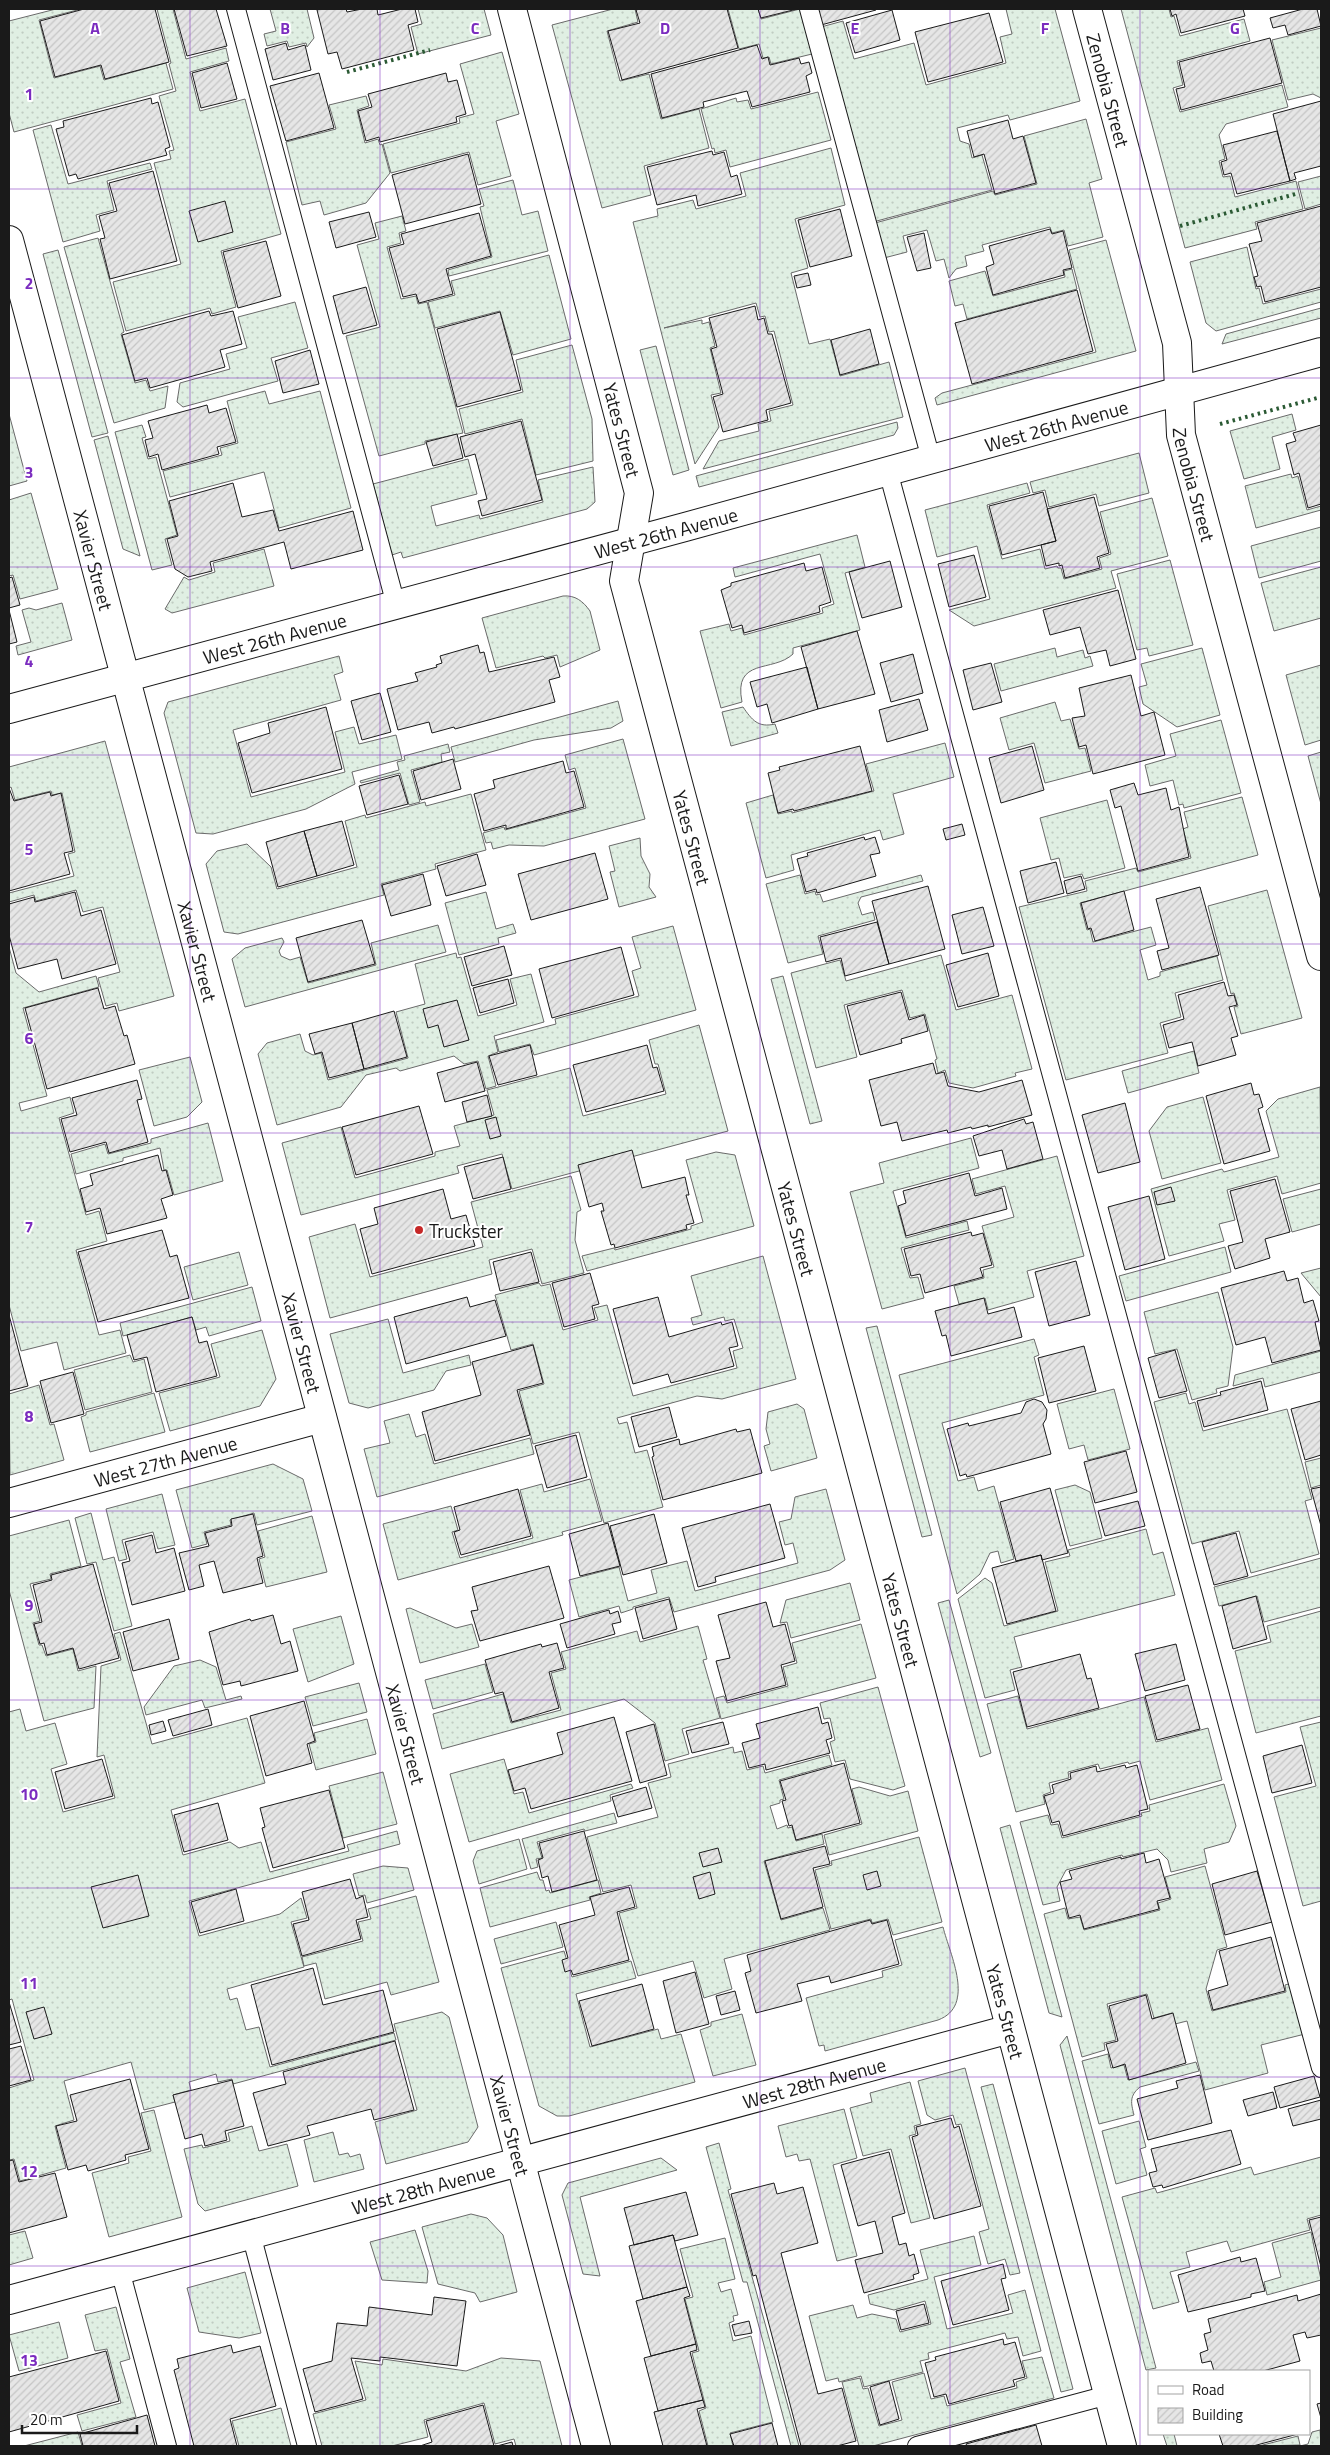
<svg xmlns="http://www.w3.org/2000/svg" width="1330" height="2455" font-family="'Titillium Web',sans-serif">
	<style>
		.grass { fill: url(#grass-dots); stroke: #6a6a6a }
		.building { fill: url(#building-hatch); stroke: #1a1a1a }
		.lines { fill: none; stroke-linecap: round; stroke-linejoin: round }
		.service-casing { stroke: #1a1a1a; stroke-width: 20 }
		.minor-casing { stroke: #1a1a1a; stroke-width: 30 }
		.tertiary-casing { stroke: #1a1a1a; stroke-width: 30 }
		.service { stroke: #fff; stroke-width: 18 }
		.minor { stroke: #fff; stroke-width: 28 }
		.tertiary { stroke: #fff; stroke-width: 28 }
		.hedge { stroke: #2b5a34; stroke-width: 4; stroke-dasharray: 2.5 4; stroke-linecap: butt }
		.grid { fill: none; stroke: #7b2cbf; stroke-width: 1; stroke-opacity: 0.55 }
		.poi-dot { fill: #c62828; stroke: #fff; stroke-width: 2 }
		.labels { text-anchor: middle; dominant-baseline: central; stroke-width: 4; stroke-linejoin: round; paint-order: stroke }
		.street-label { font-size: 19px; fill: #1a1a1a; stroke: #fff }
		.poi-label { font-size: 19px; fill: #1a1a1a; stroke: #fff; text-anchor: start }
		.grid-label { font-size: 16px; text-anchor: middle; font-weight: bold; fill: #7b2cbf; stroke: #fff; stroke-width: 4; stroke-linejoin: round; paint-order: stroke }
	</style>
	<defs>
		<pattern id="grass-dots" width="8" height="8" patternUnits="userSpaceOnUse" patternTransform="scale(1.25)"><rect width="8" height="8" fill="#e0efe3"/><path d="M2 2h.1M6 6h.1" fill="none" stroke="#c0ccc2" stroke-width="1.8" stroke-linecap="round"/></pattern>
		<pattern id="building-hatch" width="6" height="6" patternUnits="userSpaceOnUse" patternTransform="scale(1.25)"><rect width="6" height="6" fill="#e6e6e6"/><path d="M-1 1l2-2M0 6l6-6M5 7l2-2" fill="none" stroke="#c5c5c5"/></pattern>
	</defs>
	<rect width="100%" height="100%" fill="#fff"/>
	<path class="grass" d="M56 9H81L39 20 54 78 100 66 104 80 166 63 173 89 14 132 9 113V21Z
		M157 9H173L186 59 226 48 229 61 190 72 200 111 245 99 281 234 221 251 236 307 212 314 210 308 126 331 113 282 181 264 154 163 171 159 169 151 174 150 159 96 176 91 169 64 171 63Z
		M270 9H307L314 38 307 47 306 43 289 47 287 41 267 46 264 34 276 31Z
		M418 9H484L491 35 418 54 411 27 422 24Z
		M613 9H635L638 22 607 31 620 81 649 74 661 119 699 109 709 148 644 166 651 195 602 208 552 25Z
		M728 9H758L761 19 800 9 812 54 771 64 769 57 763 58 759 44 739 49Z
		M1006 9H1055L1080 101 1010 120 1008 115 957 128 960 141 969 144 972 158 982 155 992 190 873 222 821 27 843 21 854 59 914 43 926 85 1006 63 1000 37 1012 34Z
		M1121 9H1169L1171 17 1174 16 1180 36 1244 19 1250 41 1177 61 1183 85 1173 88 1180 112 1282 85 1288 107 1226 124 1219 135 1225 159 1219 161 1223 177 1230 176 1235 197 1296 181 1303 209 1255 222 1257 229 1185 248Z
		M1321 28V98L1313 94 1288 100 1272 40Z
		M502 52 519 114 496 121 511 176 478 185 469 152 391 173 383 144 460 123 459 118 474 114 460 64Z
		M818 92 831 140 730 167 726 150 715 153 714 148 712 149 701 109 736 98 737 102 748 100 751 109Z
		M366 96 369 106 357 110 365 143 378 139 380 145 382 144 390 173 366 203 324 215 320 201 302 205 286 142 336 129 329 105Z
		M1086 119 1102 179 1089 183 1103 237 1068 246 1064 230 1052 233 1050 227 982 245 984 251 965 256 967 266 956 269 949 278 944 259 936 261 927 230 903 236 907 252 884 258 875 223 993 191 995 195 1037 184 1024 136Z
		M51 125 68 184 150 163 152 169 107 181 114 210 96 215 100 231 63 242 33 130Z
		M831 148 845 205 795 219 808 268 791 273 809 344 830 339 840 376 889 362 903 417 703 469 719 441 759 431 758 424 771 421 769 411 793 405 774 331 769 332 765 316 760 317 756 303 664 328 702 320V324L709 322 715 346 710 348 721 393 711 395 719 427 695 464 633 222 658 216 657 209 693 200 696 209 746 196 740 173Z
		M1321 176V204L1305 209 1298 182Z
		M513 180 522 215 538 211 548 251 449 276 448 270 492 257 480 207 484 206 479 189Z
		M402 216 406 231 399 233 401 243 387 247 401 299 416 296 418 304 427 302 463 433 425 441V444L379 456 346 336 380 327 357 245 379 239 375 223Z
		M98 238 124 332 121 334 135 383 146 380 150 391 168 386 165 408 114 423 64 247Z
		M1106 240 1136 351 937 405 935 398 942 393 1096 352 1069 250Z
		M1247 247 1256 289 1259 288 1263 304 1321 289V302L1216 331 1206 323 1190 262Z
		M58 250 108 433 92 437 43 254Z
		M549 255 571 339 513 355 500 311 435 328 428 302 455 295 451 281Z
		M1072 269 1077 289 967 319 963 304 955 306 949 281 985 271 993 296 1065 277 1064 271Z
		M295 302 308 348 271 358 278 381 183 407 177 402 180 383 230 369 226 354 247 348 238 317Z
		M1321 308V318L1222 344 1226 334Z
		M572 345 592 419 593 461 536 475 522 419 465 434 459 409 523 392 516 360Z
		M656 346 689 470 673 475 640 350Z
		M265 391 269 404 320 391 351 508 279 528 264 472 170 497 163 471 222 455 220 448 238 443 227 401Z
		M9 414 27 481 9 486Z
		M1292 414 1296 430 1272 437 1280 469 1244 479 1230 431Z
		M897 422 898 428 894 435 699 487 696 476Z
		M142 425 146 437 142 438 148 459 156 457 177 535 165 539 172 565 152 570 115 432Z
		M108 436 140 556 123 549 94 440Z
		M1139 453 1149 493 1099 506 1096 494 1049 507 1045 490 1033 493 1030 482Z
		M468 459 477 494 431 506 436 526 479 515 480 519 543 502 538 480 593 467 595 502 587 509 403 558 401 552 392 555 373 484Z
		M1291 474 1292 478 1298 476 1307 510 1321 506V510L1256 528 1245 486Z
		M1027 483 1030 493 987 505 1002 559 1040 549 1045 569 1057 566 1058 568H1061L1064 579 1102 569 1099 558 1111 554 1100 512 1152 498 1168 556 1111 571 1116 588 974 626 949 610 990 599 977 546 937 557 925 510Z
		M31 493 58 589 20 599 13 575 9 576V500Z
		M1321 527V561L1259 578 1251 546Z
		M857 535 865 567 845 573 860 630 793 648V654C773 673 733 657 742 702L721 708 700 631 729 624 731 631 742 628 744 635 823 613 822 608 834 604 820 554 735 577 733 568Z
		M264 549 274 586 172 613 165 609 184 577 189 580 215 572 213 563Z
		M1170 560 1193 645 1149 656 1147 648 1137 650 1117 574Z
		M1321 567V618L1274 631 1261 583Z
		M563 596C575 595 583 601 590 611L600 650 560 667 557 655 545 658 543 656 496 668 482 618Z
		M62 603 72 640 18 655 16 646 31 642 22 610 29 608 36 610Z
		M1055 648 1057 657 1083 650 1085 658 1090 656 1093 666 1001 691 994 664Z
		M1202 648 1220 715 1177 727 1143 704 1139 687 1147 685 1141 664Z
		M339 656 343 672 334 675 341 700 233 730 251 797 345 772 335 732 354 727 359 744 396 735 402 759 352 772 355 784 306 809 213 834 196 833 164 713 168 702Z
		M1321 665V740L1305 745 1286 675Z
		M618 701 623 721 611 728 534 740 455 762 451 747Z
		M1055 702 1061 721 1070 719 1079 749 1085 748 1091 771 1045 783 1034 743 1009 750 1000 718Z
		M743 707C752 720 758 728 775 724L778 733 731 746 722 712Z
		M1221 720 1241 793 1184 808 1183 804 1179 805 1173 780 1150 786 1145 765 1176 756 1170 734Z
		M623 739 645 819 544 846 509 845 493 849 491 842 486 843 483 833 504 827 505 830 586 808 575 768 569 770 565 755Z
		M105 741 174 996 119 1011 117 1003 106 1006 98 978 120 972 103 907 83 912 76 890 36 901 34 895 9 902V893L74 876 68 854 75 852 62 793 52 795 51 791 15 800 11 787 9 788V767Z
		M945 743 954 777 893 794 904 834 883 840 880 830 791 855 794 870 766 878 746 803 773 795 778 814 792 811V813L874 791 866 764Z
		M448 744 450 752 441 754 442 762 411 770 420 802 409 805 400 773 361 783 360 781 399 770 397 762 405 760 404 756Z
		M1321 752V804L1308 756Z
		M471 794 486 850 435 864 436 869 381 884 384 895 238 934 224 932 206 864 217 851 247 844 271 867 277 889 357 867 345 821 365 815 366 818 425 802 426 806Z
		M1242 797 1258 855 1080 903 1087 930 1090 929 1093 942 1151 927 1156 945 1140 950 1148 980 1160 976V972L1217 956 1223 980 1175 993 1181 1017 1160 1023 1168 1053 1066 1080 1019 907 1087 891 1085 881 1136 868 1138 872 1191 858 1183 829 1188 827 1184 812Z
		M1107 800 1125 868 1084 879 1082 874 1064 878 1059 858 1051 860 1040 818Z
		M640 838 641 856 650 874 649 887 656 897 619 907 610 872 615 871 609 846Z
		M800 875 805 894 815 891 816 895 820 894 823 902 921 875 923 881 861 897 858 903 862 915 873 912 875 920 818 936 823 954 788 963 766 884Z
		M1267 890 1302 1018 1241 1034 1234 1007 1238 1006 1234 993 1231 994 1208 906Z
		M486 892 496 929 513 924 516 933 498 938 499 944 459 955 445 903Z
		M438 925 446 952 245 1007 232 959 245 948 282 938 284 942 279 951 281 956 290 960 300 957 308 983 376 965 371 943Z
		M673 926 696 1010 534 1055 530 1044 499 1052 496 1040 556 1024 555 1019 639 996 632 971 641 968 632 937Z
		M9 947 16 973 39 992 96 976 99 987 23 1008 47 1096 19 1103 21 1111 70 1097 74 1113 59 1118 86 1215 99 1211 107 1241 76 1250 99 1335 120 1330 126 1353 64 1370 57 1342 21 1351 9 1305Z
		M456 953 457 958 461 957 478 1016 517 1005 510 979 531 974 544 1022 494 1036 498 1052 488 1056 496 1086 486 1089 478 1061 464 1064 454 1056 400 1071 396 1068 366 1075 341 1107 277 1125 258 1054 267 1043 300 1034 305 1051 313 1055 321 1053 328 1080 408 1058 396 1012 425 1004 415 964Z
		M941 955 956 1010 1012 995 1032 1069 1015 1073 1016 1076 973 1088 949 1083 945 1070 938 1073 935 1060 937 1059 925 1014 910 1018 902 990 844 1005 857 1057 816 1068 791 973 840 960 846 981Z
		M783 976 822 1121 810 1124 771 979Z
		M699 1025 728 1131 512 1189 502 1154 457 1166 459 1173 301 1215 282 1143 341 1127 355 1178 435 1156V1152L460 1146 454 1126 494 1115 487 1090 570 1068 583 1116 666 1094 658 1064H655L649 1040Z
		M1194 1051 1199 1073 1128 1093 1122 1071Z
		M190 1057 202 1102 187 1117 154 1126 139 1070Z
		M1320 1087 1321 1183 1282 1194 1277 1176 1227 1190 1235 1220 1219 1224 1224 1241 1169 1256 1151 1189 1222 1169 1224 1172 1279 1157 1266 1111 1278 1099Z
		M1203 1097 1221 1163 1162 1179 1149 1131 1167 1107Z
		M208 1123 223 1181 174 1195 167 1170H164L160 1148 123 1158V1161L76 1174 71 1154 105 1144 108 1154 151 1143V1139Z
		M971 1138 979 1168 893 1191 906 1238 967 1221 969 1230 901 1248 910 1278 918 1277 924 1298 882 1309 850 1192 884 1183 879 1163Z
		M716 1152 735 1155 754 1226 587 1271 582 1256 614 1248 615 1250 691 1229V1226L703 1222 686 1160Z
		M1057 1156 1084 1256 1027 1271 1034 1297 988 1310 985 1298 959 1304 954 1286 984 1278 983 1270 994 1267 982 1226 1014 1217 1005 1186 976 1194 972 1179Z
		M571 1176 581 1210 577 1212 575 1240 584 1273 542 1284 532 1249 489 1260 492 1274 330 1318 309 1237 355 1224 370 1277 483 1247 471 1202Z
		M1321 1189V1224L1292 1232 1283 1199Z
		M1225 1247 1231 1272 1126 1301 1119 1276Z
		M239 1252 248 1285 193 1300 184 1267Z
		M763 1256 796 1379 722 1399 697 1396 617 1418 619 1424 627 1422 635 1453 647 1450 663 1507 604 1523 579 1432 533 1444 519 1391 544 1384 533 1344 511 1350 495 1295 539 1283 541 1286 550 1284 563 1330 598 1320 594 1308 607 1305 633 1396 737 1368 733 1351 743 1348 734 1319 725 1321 724 1317 693 1325 691 1318 702 1315 691 1276Z
		M1321 1268V1297L1301 1273Z
		M252 1287 261 1321 209 1336 206 1327 196 1330 192 1317 123 1336 120 1323Z
		M1218 1292 1233 1347 1228 1386 1216 1389 1217 1393 1192 1400 1177 1349 1155 1354 1144 1312Z
		M388 1319 403 1373 469 1355 471 1365 446 1371 434 1390 368 1408 349 1403 330 1334Z
		M877 1326 932 1535 922 1537 866 1328Z
		M262 1330 276 1379 260 1406 170 1431 159 1393 220 1377 211 1344Z
		M1034 1339 1039 1355 1034 1357 1044 1395 942 1423 958 1481 974 1477 978 1491 994 1486 1014 1559 1001 1563 998 1551 990 1553 980 1574 957 1594 899 1375Z
		M1321 1351V1372L1265 1387 1263 1378 1233 1386 1235 1375Z
		M130 1355 133 1362 144 1359 152 1392 85 1410 74 1370Z
		M39 1385 50 1425 54 1424 64 1460 10 1475 9 1394Z
		M1114 1389 1130 1449 1088 1460 1084 1445 1069 1449 1057 1404Z
		M154 1393 165 1432 90 1452 81 1417 86 1415V1412Z
		M1186 1393 1189 1404 1195 1402 1203 1431 1287 1409 1312 1499 1305 1501 1319 1554 1251 1573 1239 1531 1192 1544 1154 1402Z
		M797 1404 804 1409 817 1458 771 1471 764 1446 770 1444 766 1429 768 1412Z
		M409 1414 416 1437 425 1434 434 1464 530 1438 534 1454 377 1497 364 1449 390 1443 384 1421Z
		M1321 1458V1485L1311 1488 1305 1462Z
		M273 1464 303 1479 312 1511 257 1525 254 1513 230 1520 231 1525 204 1532 207 1544 192 1548 176 1490Z
		M590 1479 602 1521 562 1532 563 1535 398 1580 383 1524 451 1506 458 1530 452 1532 460 1558 533 1538 520 1490 542 1484 544 1492Z
		M1075 1485 1090 1492 1102 1538 1070 1546 1055 1490Z
		M826 1489 845 1560 830 1570 674 1612 669 1597 633 1607V1609L621 1613 619 1606 579 1617 569 1580 619 1567 628 1601 657 1593 651 1570 687 1561 695 1591 798 1563 793 1543 785 1545 779 1522 791 1519 795 1497Z
		M162 1494 175 1545 158 1549 153 1532 122 1540 127 1559 119 1561 106 1509Z
		M91 1513 103 1560 114 1557 132 1626 114 1631 96 1562 87 1564 75 1518Z
		M312 1516 327 1572 266 1587 259 1559 265 1557 258 1531Z
		M69 1520 81 1566 50 1574 51 1579 30 1584 40 1621 33 1623 39 1645H42L46 1656 73 1649 78 1671 96 1666 94 1708 44 1721 9 1590V1536Z
		M1146 1529 1153 1555 1163 1552 1175 1595 1014 1637 1022 1667 1010 1670 1015 1690 985 1698 958 1599 985 1578 992 1583 1004 1626 1058 1611 1045 1562 1070 1556 1068 1550Z
		M1321 1558V1607L1264 1622 1257 1596 1219 1606 1214 1587Z
		M850 1583 860 1620 791 1638 787 1622 780 1623 786 1600Z
		M949 1600 991 1753 980 1757 938 1603Z
		M410 1608 456 1628 472 1624 479 1647 420 1663 406 1609Z
		M1321 1611V1716L1256 1733 1235 1651 1271 1642 1267 1626Z
		M341 1616 354 1664 308 1682 293 1629Z
		M861 1624 876 1678 721 1719 716 1698 724 1696 727 1703 788 1686 783 1667 797 1663 792 1643Z
		M698 1626 707 1659 703 1660 720 1718 682 1729 689 1754 665 1761 655 1723 624 1699 442 1749 433 1714 503 1694 511 1723 561 1710 551 1673 566 1669 561 1652 637 1631 640 1642Z
		M120 1632 152 1744 247 1718 265 1783 171 1810 183 1855 230 1842 239 1848 261 1842 270 1872 349 1851 347 1845 397 1831 400 1844 189 1901 199 1936 280 1914 301 1898 307 1918 291 1922 304 1967 227 1989 230 2000 237 1998 246 2030 259 2027 270 2067 394 2033 396 2040 233 2084 232 2079 218 2082 216 2074 189 2082 191 2090 173 2095 175 2102 144 2110 131 2062 64 2081 74 2120 55 2126 66 2168 20 2181 14 2159 9 2160V2088L34 2080 12 1999 9 2000V1712L20 1709 26 1731 55 1723 67 1764 51 1769 63 1812 115 1798 104 1755 97 1757 101 1666 121 1660 114 1634Z
		M200 1660 216 1667 226 1700 241 1696 242 1699 205 1708 202 1700 146 1715 144 1707 174 1666Z
		M485 1664 493 1692 433 1709 425 1680Z
		M359 1683 367 1712 313 1726 305 1697Z
		M878 1687 905 1786 893 1790 850 1779 845 1760 835 1762 830 1742 835 1740 830 1718 824 1719 820 1703Z
		M1018 1696 1027 1729 1144 1697 1156 1742 1208 1728 1222 1780 1150 1800 1140 1761 1129 1764 1128 1762 1100 1769 1098 1764 1068 1772 1069 1778 1049 1783 1051 1792 1043 1795 1045 1804 1016 1812 987 1704Z
		M367 1719 376 1754 316 1770 309 1744 316 1742 314 1733Z
		M1321 1722V1901L1303 1906 1274 1797 1316 1786 1300 1727Z
		M733 1747 734 1753 742 1751 747 1770 763 1766 765 1773 829 1755 832 1765 779 1780 784 1799 780 1800V1803L770 1806 777 1829 787 1825 788 1828 792 1827 796 1841 822 1834 824 1844 764 1861 781 1920 823 1908 830 1930 724 1959 732 1989 704 1998 693 1961 638 1976 619 1913 637 1908 631 1885 603 1892 587 1837 658 1817 648 1783 671 1777 668 1764Z
		M504 1759 514 1794 523 1792 529 1813 631 1784 633 1788 610 1795 611 1801 469 1842 450 1774Z
		M383 1772 397 1824 343 1838 329 1786Z
		M1224 1784 1236 1826 1229 1842 1204 1849 1207 1863 1171 1872 1168 1860 1157 1849 1123 1857 1122 1855 1066 1870 1057 1887 1060 1901 1043 1905 1020 1822 1048 1815 1051 1825 1058 1824 1062 1838 1142 1816 1141 1813 1150 1811 1149 1805Z
		M859 1787 890 1796 908 1791 918 1831 829 1855 824 1835 862 1824 852 1789Z
		M614 1813 617 1823 585 1831 584 1829 537 1842 542 1858 536 1859 538 1867 531 1869 522 1839Z
		M1010 1825 1062 2017 1049 2013 1000 1828Z
		M919 1837 942 1922 893 1935 888 1919 872 1923 871 1919 831 1929 815 1870 832 1865 831 1861Z
		M519 1839 527 1869 479 1884 473 1861 477 1851Z
		M383 1866 408 1868 414 1890 367 1903 365 1895 359 1896 353 1874Z
		M1205 1866 1227 1947 1217 1950 1206 1989 1212 2011 1286 1992 1285 1985 1292 1983 1305 2034 1261 2045 1268 2073 1205 2090 1187 2021 1175 2024 1172 2013 1154 2018 1147 1994 1107 2004 1116 2040 1104 2043 1105 2050 1082 2057 1044 1914 1065 1908 1068 1919 1080 1917 1084 1930 1160 1910 1158 1903 1171 1899 1165 1877Z
		M537 1872 540 1880H543L546 1891 549 1890 550 1893 598 1880 601 1893 589 1897 590 1900 490 1927 480 1888Z
		M416 1896 439 1982 391 1995 387 1982 325 1999 316 1963 304 1966 302 1957 363 1941 358 1922 371 1919 368 1909Z
		M556 1922 563 1947 501 1964 494 1939Z
		M943 1927C950 1955 976 2006 938 2020L825 2051 824 2045 819 2046 806 1998 883 1977 882 1971 902 1965 895 1940Z
		M564 1951 572 1977 631 1961 636 1978 576 1994 590 2047 658 2029 661 2039 681 2034 695 2082 569 2116H557L539 2106 501 1968Z
		M442 2012 449 2017 478 2127 468 2142 386 2164 375 2122 417 2110 394 2024Z
		M742 2014 756 2065 713 2076 700 2030 711 2026V2022Z
		M1067 2036 1156 2368 1146 2370 1060 2045Z
		M1108 2054 1111 2068 1124 2065 1128 2080 1196 2062 1199 2071 1140 2087C1129 2096 1131 2103 1134 2115L1099 2124 1082 2061Z
		M965 2068 1020 2273 1010 2275 1005 2259 988 2264 979 2232 989 2229 961 2124 956 2125 953 2115 935 2120 927 2115 918 2081Z
		M910 2082 921 2124 914 2126 916 2134 909 2136 930 2218 911 2223 891 2149 863 2156 850 2108 872 2102 870 2093Z
		M993 2084 1073 2389 1061 2392 981 2087Z
		M844 2109 857 2158 833 2165 857 2256 837 2261 810 2159 799 2161 797 2154 786 2157 778 2126Z
		M154 2110 182 2217 109 2237 92 2173 129 2163 128 2157 151 2151 141 2113Z
		M1139 2121 1146 2147 1140 2149 1147 2175 1116 2184 1102 2131Z
		M252 2126 259 2151 287 2144 298 2186 205 2211 198 2204 184 2149 202 2145 203 2148 230 2141 228 2133Z
		M333 2132 339 2155 348 2153 350 2157 360 2154 364 2169 314 2182 304 2140Z
		M719 2143 731 2189 728 2190 799 2446H791L747 2282H743L706 2147Z
		M1321 2157V2215L1307 2219 1310 2230 1231 2252 1227 2241 1186 2252 1190 2267 1170 2272 1179 2302 1153 2309 1122 2197 1155 2188 1157 2193 1251 2167 1254 2175Z
		M661 2158 677 2170 580 2197 600 2276 583 2274 562 2195 568 2183Z
		M471 2214 487 2218 503 2235 517 2292 480 2302 475 2293 438 2284 422 2227Z
		M415 2230 428 2271 427 2283 382 2280 370 2242Z
		M25 2231 33 2258 9 2265V2235Z
		M1311 2232 1321 2280 1267 2295 1264 2282 1281 2277 1272 2243Z
		M974 2236 981 2265 934 2277 947 2329 1013 2313 1008 2295 1025 2290 1041 2351 1023 2356 1018 2337 1007 2339 1005 2333 928 2353 929 2359 920 2361 923 2372 864 2387 861 2376 839 2382 838 2378 826 2381 809 2316 853 2305 857 2318 872 2314 896 2319 900 2332 931 2324 925 2301 894 2310 870 2304 868 2295 928 2279 920 2250Z
		M725 2238 735 2279 718 2283 721 2292 731 2289 738 2315 733 2316 734 2321 729 2323 733 2341 751 2336 773 2422 730 2433 733 2446H708L699 2411 706 2408 692 2353 699 2351 685 2299 693 2297 680 2249Z
		M245 2272 261 2333 239 2338 199 2332 187 2288Z
		M116 2307 130 2359 120 2362 136 2417 82 2431 77 2415 121 2403 107 2349 95 2351 85 2315Z
		M59 2322 68 2358 19 2371 9 2335Z
		M1042 2357 1054 2398 873 2446H859L842 2382 860 2378 863 2389 868 2388 879 2426 902 2420 892 2382 924 2373 931 2399 944 2396 947 2406 1017 2388 1016 2382 1027 2378 1022 2361Z
		M501 2358 540 2361 562 2446H516L514 2439 495 2444 484 2403 424 2420 428 2437 392 2446H322L313 2414 366 2400 355 2361 382 2365 383 2359 466 2371Z
		M281 2408 291 2446H239L232 2421Z
		M1320 2430 1321 2446H1300L1308 2444 1312 2432Z
		M78 2432 82 2446H24Z
		M1163 2434H1174L1177 2446H1167Z
		M1298 2436 1300 2445 1259 2446Z"/>
	<path class="building" d="M84 9H155L169 62 105 79 101 65 55 77 40 21Z
		M174 9H216L227 46 187 56Z
		M321 9H346L347 12 362 9H377L378 15 402 9H415L418 22 408 25 414 50 342 69 337 52 328 54 317 10Z
		M640 9H727L738 48 622 80 608 31 640 23 636 10Z
		M758 9H797L761 18Z
		M817 9H876V10L821 25Z
		M1170 9H1243L1245 16 1181 33 1176 14 1172 16Z
		M1303 9H1317L1321 26 1288 35 1285 25 1273 28 1270 18Z
		M892 10 900 40 855 53 846 23Z
		M989 13 1003 62 928 82 915 32Z
		M1270 38 1282 83 1181 110 1176 89 1185 87 1179 62Z
		M286 43 288 50 305 45 311 70 273 80 265 49Z
		M757 45 762 59 768 57 770 65 799 58 801 64 809 62 812 73 806 76 810 92 752 107 747 91 703 102 704 107 662 118 651 74Z
		M227 63 237 99 201 108 192 73Z
		M319 73 334 128 286 141 270 86Z
		M446 73 448 82 457 80 466 114 456 117 457 122 380 142 379 137 366 141 358 111 372 107 368 94Z
		M151 98 152 104 158 102 170 147 165 149 167 155 78 179 76 174 69 176 56 129 64 127 63 121Z
		M1321 101V166L1294 173 1296 179 1290 181 1273 114Z
		M1008 120 1013 139 1023 136 1036 183 995 194 984 154 974 157 967 131Z
		M1277 131 1290 181 1237 194 1231 173 1224 175 1221 162 1227 160 1223 145Z
		M712 151 713 155 724 152 731 177 737 175 742 194 698 206 696 195 657 205 647 167Z
		M468 154 481 204 405 224 392 175Z
		M153 171 177 261 110 279 100 239 105 238 99 216 117 211 109 183Z
		M225 201 233 232 198 242 189 211Z
		M1321 206V287L1265 302 1261 286 1257 287 1254 277 1258 276 1249 244 1262 241 1257 223Z
		M840 209 852 256 810 267 798 220Z
		M369 212 376 237 336 248 329 222Z
		M479 213 491 256 446 269 453 294 419 303 416 294 403 297 389 248 404 244 401 234Z
		M1050 229 1052 234 1063 231 1072 268 1063 270 1064 275 993 295 986 267 994 264 989 246Z
		M924 233 931 268 917 271 907 237Z
		M266 241 281 296 238 308 223 252Z
		M808 273 811 285 797 288 794 276Z
		M366 287 377 325 343 334 333 296Z
		M1077 290 1093 351 972 384 955 323Z
		M755 306 758 320 764 318 768 334H772L791 403 766 410 768 420 723 432 713 397 723 394 711 349 717 347 709 318Z
		M209 311 211 316 233 311 242 344 220 350 225 367 150 388 147 378 135 381 122 335Z
		M500 312 521 390 457 407 437 329Z
		M870 329 879 364 840 375 831 340Z
		M310 350 319 384 283 393 275 361Z
		M207 405 209 413 226 408 236 442 217 447 219 454 162 470 158 454 149 457 145 440 153 438 148 421Z
		M521 421 542 500 482 516 478 501 487 499 475 454 465 457 460 437Z
		M1321 425V504L1308 508 1299 473 1294 475 1286 444 1296 441 1293 433Z
		M457 434 463 458 433 466 426 442Z
		M233 483 242 517 273 510 279 531 353 511 363 550 291 569 284 542 210 562 212 571 188 577 175 569 167 539 178 536 169 501Z
		M1043 492 1056 541 1002 555 989 506Z
		M1094 497 1109 553 1097 557 1100 568 1065 578 1062 565 1059 566V563L1046 566 1041 545 1056 541 1047 509Z
		M974 555 986 597 949 607 938 564Z
		M890 561 902 607 862 618 849 572Z
		M804 563 806 571 822 567 831 602 819 606 820 612 744 633 742 625 732 628 721 590 731 586V583Z
		M12 577 20 605 9 608V578Z
		M1118 590 1136 659 1110 666 1106 650 1088 654 1080 627 1050 635 1043 610Z
		M9 610 17 642 9 644Z
		M857 631 875 694 818 709 801 647Z
		M478 645 480 653 484 652 489 672 554 657 560 677 549 680 555 702 455 729 454 727 432 733 429 722 398 730 387 689 418 681 415 673 437 667 436 665 442 663 440 656Z
		M913 654 923 693 891 702 880 663Z
		M991 663 1002 702 973 710 963 670Z
		M807 667 818 709 772 723 767 704 757 707 750 682Z
		M1131 675 1141 716 1154 712 1165 755 1093 774 1086 745 1079 747 1072 718 1085 716 1079 688Z
		M380 693 391 732 362 740 351 701Z
		M919 699 928 730 887 742 879 710Z
		M326 707 342 769 252 793 238 743 270 733 268 723Z
		M860 746 872 791 794 811 793 809 778 813 768 773 780 770 779 767Z
		M1032 746 1044 790 1001 803 989 758Z
		M453 759 461 789 421 800 413 771Z
		M563 761 566 773 574 771 584 807 506 829V825L484 831 474 794 495 788 493 780Z
		M399 775 408 804 367 815 359 786Z
		M1134 783 1138 795 1166 788 1171 810 1179 807 1189 857 1138 871 1121 806 1115 808 1110 790Z
		M9 788 14 801 50 792 51 796 61 793 73 851 64 853 70 874 9 891Z
		M342 821 354 865 317 876 304 831Z
		M962 824 965 835 946 840 943 829Z
		M304 831 317 876 278 887 266 842Z
		M864 837 865 840 875 837 880 853 870 855 876 876 817 893 816 889 806 892 797 859 808 856 807 853Z
		M595 853 608 899 531 920 518 874Z
		M477 854 486 885 446 896 437 866Z
		M1056 862 1064 893 1028 903 1020 871Z
		M423 874 431 905 391 916 382 885Z
		M1081 876 1085 889 1067 894 1064 881Z
		M928 886 945 949 889 964 872 901Z
		M1200 887 1219 955 1162 970 1157 951 1169 948 1156 899Z
		M1124 891 1134 930 1095 941 1091 928 1088 929 1081 903Z
		M75 892 81 916 101 910 116 964 62 979 57 959 18 969 9 935V904L34 897 35 902Z
		M983 907 994 946 962 954 952 915Z
		M362 920 375 964 308 982 296 938Z
		M877 922 889 964 845 976 841 958 826 962 820 937Z
		M504 946 512 975 472 986 464 957Z
		M621 947 634 995 552 1018 539 969Z
		M988 953 999 996 958 1007 946 965Z
		M508 979 514 1003 480 1013 473 988Z
		M1224 982 1228 996 1234 995 1237 1005 1229 1007 1238 1036 1231 1038 1236 1055 1198 1066 1192 1042 1169 1048 1163 1025 1184 1019 1178 995Z
		M98 988 104 1009 115 1006 124 1036 127 1035 135 1064 47 1089 25 1008Z
		M901 992 909 1020 924 1015 928 1031 901 1039 902 1043 860 1055 847 1006Z
		M457 1000 469 1040 444 1047 438 1025 428 1028 423 1009Z
		M394 1011 407 1057 364 1069 352 1023Z
		M352 1023 364 1069 329 1078 322 1052 315 1054 309 1034Z
		M530 1045 537 1075 498 1085 489 1056Z
		M647 1045 653 1068 657 1067 664 1091 586 1112 573 1065Z
		M477 1062 485 1091 445 1102 437 1073Z
		M933 1063 936 1074 944 1072 948 1086 979 1092 1022 1080 1032 1115 988 1127V1125L972 1129 971 1127 948 1133 947 1130 902 1141 897 1122 881 1126 869 1080Z
		M137 1080 142 1099 137 1100 148 1142 109 1153 106 1142 70 1152 61 1119 77 1115 72 1098Z
		M1251 1083 1254 1095 1259 1094 1263 1107 1258 1109 1270 1151 1224 1164 1206 1096Z
		M487 1095 492 1116 467 1122 462 1102Z
		M1125 1103 1140 1162 1098 1173 1082 1115Z
		M419 1106 433 1154 356 1175 342 1127Z
		M496 1117 501 1136 490 1139 485 1120Z
		M1024 1119 1026 1124 1033 1122 1043 1159 1007 1169 1002 1150 979 1156 973 1136Z
		M632 1150 642 1188 685 1177 689 1195H686L694 1223 686 1225 687 1229 615 1248 614 1244 611 1245 601 1211H604L602 1203 589 1207 578 1165Z
		M158 1155 162 1171 166 1170 173 1195 161 1199 167 1218 107 1234 100 1208 86 1212 80 1189 93 1185 90 1174Z
		M503 1157 511 1189 473 1199 464 1167Z
		M969 1173 975 1196 1002 1188 1007 1209 906 1236 898 1206 906 1203 903 1191Z
		M1275 1179 1290 1232 1265 1239 1270 1258 1235 1269 1228 1246 1243 1242 1230 1191Z
		M1171 1187 1175 1201 1157 1205 1154 1192Z
		M443 1189 451 1219 466 1215 475 1246 372 1274 360 1229 378 1224 374 1208Z
		M1149 1196 1165 1259 1125 1270 1108 1207Z
		M162 1230 170 1257 177 1255 189 1298 98 1322 78 1252Z
		M971 1232 972 1236 983 1233 992 1265 980 1268 983 1277 925 1293 920 1274 911 1276 904 1249Z
		M531 1252 539 1282 500 1291 493 1262Z
		M1076 1261 1090 1315 1049 1326 1035 1272Z
		M1284 1271 1287 1281 1298 1278 1304 1303 1313 1300 1319 1321 1315 1322 1321 1350 1272 1363 1265 1337 1236 1345 1221 1288Z
		M590 1273 599 1304 592 1306 595 1319 564 1327 552 1283Z
		M467 1297 470 1307 495 1300 506 1336 406 1364 394 1317Z
		M658 1297 669 1337 721 1322 722 1325 732 1322 738 1346 729 1348 734 1366 671 1383 668 1374 633 1384 613 1309Z
		M984 1298 988 1314 1014 1307 1022 1337 951 1356 946 1335 942 1336 935 1311Z
		M9 1315 28 1386 9 1391Z
		M192 1317 199 1343 207 1341 217 1376 156 1392 147 1357 134 1360 127 1335Z
		M533 1345 543 1383 517 1390 530 1435 435 1461 422 1412 481 1395 472 1362Z
		M1084 1346 1096 1391 1049 1403 1038 1358Z
		M1175 1350 1187 1391 1159 1398 1148 1358Z
		M73 1372 84 1414 51 1423 40 1381Z
		M1261 1381 1268 1410 1204 1427 1197 1401 1221 1395 1220 1392Z
		M1034 1399 1042 1402 1047 1410 1046 1419 1043 1424 1051 1454 967 1477 966 1474 960 1476 947 1429 968 1423 969 1426 1021 1413 1026 1402Z
		M1321 1401V1455L1305 1460 1291 1409Z
		M669 1407 677 1437 639 1447 631 1417Z
		M736 1429 737 1432 750 1429 762 1473 663 1500 652 1457 654 1456 652 1447 679 1439 680 1445Z
		M576 1435 587 1477 547 1488 535 1446Z
		M1126 1451 1137 1492 1095 1503 1084 1462Z
		M1321 1487V1526L1311 1489Z
		M1050 1488 1068 1553 1042 1560 1041 1555 1016 1561 1000 1502Z
		M518 1489 531 1536 461 1555 454 1532 460 1530 454 1507Z
		M1138 1501 1145 1526 1105 1536 1098 1511Z
		M770 1504 785 1558 715 1577 716 1582 698 1587 682 1528Z
		M253 1514 263 1556 257 1558 263 1583 223 1593 214 1561 199 1565 204 1586 189 1590 179 1553 209 1546 205 1533 232 1526 231 1519Z
		M654 1514 667 1563 623 1575 610 1526Z
		M608 1523 620 1566 580 1576 569 1534Z
		M1236 1533 1248 1576 1214 1585 1202 1542Z
		M152 1535 156 1553 174 1548 185 1591 132 1605 122 1563 130 1561 125 1542Z
		M1041 1555 1056 1611 1007 1624 992 1568Z
		M93 1564 119 1658 79 1669 73 1648 47 1655 44 1643 40 1644 34 1624 42 1622 33 1585 52 1580 51 1575Z
		M549 1566 564 1618 480 1641 471 1611 478 1610 472 1587Z
		M1256 1596 1267 1639 1233 1649 1222 1606Z
		M669 1599 677 1629 643 1639 635 1608Z
		M766 1602 773 1627 785 1624 795 1661 781 1665 786 1685 727 1701 716 1661 730 1658 718 1615Z
		M609 1610 610 1614 618 1611 621 1622 612 1624 615 1634 567 1648 560 1624Z
		M273 1615 281 1644 290 1641 298 1671 241 1686 240 1681 223 1685 209 1632 250 1619 251 1621Z
		M169 1619 179 1659 133 1671 123 1632Z
		M557 1643 564 1668 549 1672 559 1708 512 1722 503 1692 495 1694 485 1660 541 1644 542 1647Z
		M1176 1644 1185 1680 1145 1691 1135 1654Z
		M1080 1654 1087 1679 1091 1678 1099 1708 1027 1727 1013 1672Z
		M1188 1685 1200 1729 1157 1740 1145 1696Z
		M304 1701 315 1741 307 1744 312 1763 266 1776 250 1716Z
		M818 1707 822 1724 828 1722 832 1738 826 1740 830 1753 766 1770 765 1764 749 1768 742 1743 760 1738 756 1724Z
		M208 1709 212 1725 173 1736 168 1720Z
		M614 1717 632 1781 531 1809 525 1788 514 1791 508 1770 563 1754 557 1733Z
		M163 1721 166 1731 151 1735 149 1725Z
		M723 1722 729 1744 692 1753 686 1731Z
		M654 1724 667 1775 640 1783 626 1732Z
		M1302 1745 1312 1783 1272 1793 1263 1756Z
		M102 1759 113 1796 65 1809 55 1772Z
		M844 1763 860 1823 796 1840 792 1825 789 1826 782 1801 786 1800 780 1781Z
		M1125 1765 1126 1768 1137 1765 1148 1809 1139 1811 1140 1815 1063 1836 1059 1821 1052 1823 1044 1796 1054 1793 1052 1785 1071 1779 1070 1773 1096 1766 1097 1772Z
		M646 1787 652 1808 618 1817 612 1797Z
		M329 1790 345 1848 273 1868 262 1828 265 1827 260 1808Z
		M218 1803 228 1840 184 1852 174 1815Z
		M584 1831 597 1880 552 1892 548 1876 542 1878 538 1860 543 1858 539 1843Z
		M825 1846 830 1864 813 1868 823 1907 781 1919 765 1861Z
		M718 1848 722 1862 703 1867 699 1853Z
		M1144 1853 1146 1863 1159 1859 1170 1898 1157 1901 1159 1909 1084 1929 1080 1915 1069 1918 1060 1882 1072 1879 1069 1871 1121 1857V1859Z
		M877 1871 881 1886 867 1890 863 1875Z
		M1257 1871 1272 1922 1225 1935 1212 1884Z
		M710 1872 715 1894 699 1899 693 1877Z
		M138 1875 149 1916 103 1928 91 1887Z
		M350 1879 356 1899 363 1896 368 1917 356 1920 361 1939 302 1956 293 1924 309 1920 302 1892Z
		M629 1887 635 1907 617 1912 629 1960 573 1975 571 1970 565 1972 562 1960 568 1958 559 1925 595 1915 590 1897Z
		M236 1889 244 1921 200 1933 191 1902Z
		M870 1920 872 1924 887 1920 899 1964 831 1983 829 1976 797 1984 802 2001 756 2013 745 1973 751 1971 747 1955Z
		M1271 1937 1285 1991 1213 2010 1208 1991 1228 1985 1219 1951Z
		M313 1968 323 2005 383 1990 394 2032 272 2065 251 1985Z
		M695 1972 709 2024 676 2033 663 1981Z
		M642 1984 654 2029 592 2046 579 2001Z
		M735 1991 740 2010 721 2015 716 1996Z
		M1146 1995 1152 2019 1173 2013 1186 2063 1129 2080 1125 2064 1113 2068 1106 2044 1118 2041 1109 2006Z
		M9 2002 21 2042 9 2045Z
		M44 2007 52 2034 34 2039 26 2012Z
		M395 2041 414 2110 374 2120 371 2109 307 2126 310 2135 268 2146 253 2093 286 2084 283 2072Z
		M21 2046 31 2080 9 2086V2049Z
		M1200 2075 1212 2123 1148 2140 1137 2099 1178 2088 1176 2081Z
		M1314 2076 1320 2097 1280 2108 1274 2087Z
		M130 2079 149 2149 125 2155 126 2160 88 2171 86 2165 68 2170 56 2126 77 2121 70 2095Z
		M232 2080 244 2126 225 2131 227 2140 205 2146 202 2134 185 2139 173 2095Z
		M1273 2092 1277 2108 1248 2116 1243 2100Z
		M1321 2100V2119L1293 2126 1288 2109Z
		M951 2118 954 2128 959 2126 981 2206 934 2219 912 2137 918 2135 916 2127Z
		M1231 2130 1241 2164 1163 2188 1162 2185 1153 2187 1149 2173 1157 2171 1151 2149Z
		M889 2152 905 2213 892 2217 899 2245 906 2243 909 2256 914 2254 919 2273 913 2275 914 2279 864 2293 855 2260 883 2253 875 2221 858 2226 841 2165Z
		M13 2160 19 2182 55 2173 67 2217 9 2233V2161Z
		M774 2183 777 2194 803 2187 818 2243 781 2253 818 2394 842 2388 856 2441 837 2446H801L756 2275 753 2276 731 2194Z
		M686 2192 698 2235 675 2241 673 2235 634 2245 624 2208Z
		M1321 2217V2267L1309 2220Z
		M673 2235 687 2287 643 2299 629 2246Z
		M1240 2257 1241 2262 1256 2258 1265 2291 1251 2294V2297L1188 2312 1178 2275Z
		M1003 2264 1006 2278 1001 2279 1009 2310 953 2325 941 2281Z
		M687 2287 690 2296 684 2298 696 2344 651 2356 636 2301Z
		M1321 2294V2335L1307 2338 1305 2332 1293 2335 1300 2361 1263 2371H1214L1211 2361 1202 2363 1200 2353 1208 2350 1204 2334 1211 2332 1208 2319 1297 2295 1298 2301Z
		M434 2297 466 2301 457 2366 380 2357V2361L351 2358 363 2399 315 2412 303 2369 332 2361 337 2323 367 2326 369 2307 432 2315Z
		M924 2304 929 2323 901 2330 896 2311Z
		M749 2321 752 2333 735 2336 732 2325Z
		M1003 2339 1004 2345 1015 2342 1025 2377 1013 2380 1015 2386 949 2404 946 2394 934 2397 925 2363 936 2360 935 2357Z
		M696 2344 697 2350 690 2352 703 2400 658 2411 644 2358Z
		M231 2345 233 2353 260 2346 276 2406 230 2419 237 2446H194L174 2370 179 2368 177 2359Z
		M106 2351 119 2401 9 2432V2377Z
		M889 2381 899 2419 880 2425 870 2387Z
		M703 2400 705 2407 697 2409 707 2446H663L654 2412Z
		M1321 2403V2418L1317 2404Z
		M483 2405 494 2446H420L432 2442 426 2421Z
		M147 2415 155 2446H83L80 2434Z
		M772 2423 778 2446H734L730 2434Z
		M1036 2425 1042 2446H967L966 2444Z
		M1219 2434H1298L1253 2446H1223Z
		M512 2442 513 2446H497Z"/>
	<g class="lines">
		<g class="service-casing">
			<path id="service" d="M236 9 396 605
				M809 9 931 459
				M888 471 1321 2068
				M251 2234 307 2446
				M120 2270 167 2446
				M917 2446 1108 2395"/>
		</g>
		<g class="minor-casing">
			<g id="minor">
				<path id="s1" d="M512 9 639 493 624 581 1122 2446"/>
				<path id="s2" d="M1087 9 1177 343 1181 435 1321 956"/>
				<path id="s3" d="M9 240 596 2446"/>
				<path id="s4" d="M9 1503 322 1418"/>
				<path id="s5" d="M9 2300 1010 2029"/>
			</g>
		</g>
		<g class="tertiary-casing">
			<g id="tertiary">
				<path id="s6" d="M9 709 685 527 1321 352"/>
			</g>
		</g>
		<use href="#service" class="service"/>
		<use href="#minor" class="minor"/>
		<use href="#tertiary" class="tertiary"/>
		<path class="hedge" d="M347 72 430 50
			M1180 226 1299 193
			M1220 424 1321 397"/>
	</g>
	<path class="grid" d="M190 9V2446M380 9V2446M570 9V2446M760 9V2446M950 9V2446M1140 9V2446M9 189H1321M9 378H1321M9 567H1321M9 755H1321M9 944H1321M9 1133H1321M9 1322H1321M9 1511H1321M9 1700H1321M9 1888H1321M9 2077H1321M9 2266H1321"/>
	<circle class="poi-dot" cx="419" cy="1230" r="5"/>
	<g class="labels">
		<g class="street-label">
			<text stroke="none"><textPath href="#s2" startOffset="84">Zenobia Street</textPath></text>
			<text stroke="none"><textPath href="#s6" startOffset="1085">West 26th Avenue</textPath></text>
			<text stroke="none"><textPath href="#s1" startOffset="435">Yates Street</textPath></text>
			<text stroke="none"><textPath href="#s2" startOffset="489">Zenobia Street</textPath></text>
			<text stroke="none"><textPath href="#s6" startOffset="680">West 26th Avenue</textPath></text>
			<text stroke="none"><textPath href="#s3" startOffset="331">Xavier Street</textPath></text>
			<text stroke="none"><textPath href="#s6" startOffset="275">West 26th Avenue</textPath></text>
			<text stroke="none"><textPath href="#s1" startOffset="855">Yates Street</textPath></text>
			<text stroke="none"><textPath href="#s3" startOffset="736">Xavier Street</textPath></text>
			<text stroke="none"><textPath href="#s1" startOffset="1260">Yates Street</textPath></text>
			<text stroke="none"><textPath href="#s3" startOffset="1141">Xavier Street</textPath></text>
			<text stroke="none"><textPath href="#s4" startOffset="162">West 27th Avenue</textPath></text>
			<text stroke="none"><textPath href="#s1" startOffset="1665">Yates Street</textPath></text>
			<text stroke="none"><textPath href="#s3" startOffset="1546">Xavier Street</textPath></text>
			<text stroke="none"><textPath href="#s1" startOffset="2070">Yates Street</textPath></text>
			<text stroke="none"><textPath href="#s5" startOffset="834">West 28th Avenue</textPath></text>
			<text stroke="none"><textPath href="#s3" startOffset="1951">Xavier Street</textPath></text>
			<text stroke="none"><textPath href="#s5" startOffset="429">West 28th Avenue</textPath></text>
		</g>
		<g class="poi-label">
			<text x="429" y="1230">Truckster</text>
		</g>
	</g>
	<g class="grid-label">
		<text x="95" y="34">A</text>
		<text x="285" y="34">B</text>
		<text x="475" y="34">C</text>
		<text x="665" y="34">D</text>
		<text x="855" y="34">E</text>
		<text x="1045" y="34">F</text>
		<text x="1235" y="34">G</text>
		<text x="29" y="100">1</text>
		<text x="29" y="289">2</text>
		<text x="29" y="478">3</text>
		<text x="29" y="667">4</text>
		<text x="29" y="855">5</text>
		<text x="29" y="1044">6</text>
		<text x="29" y="1233">7</text>
		<text x="29" y="1422">8</text>
		<text x="29" y="1611">9</text>
		<text x="29" y="1800">10</text>
		<text x="29" y="1989">11</text>
		<text x="29" y="2177">12</text>
		<text x="29" y="2366">13</text>
	</g>
	<rect width="1330" height="2455" fill="none" stroke="#1a1a1a" stroke-width="20"/>
	<rect x="1148" y="2370" width="162" height="65" fill="#ffffff" stroke="#a3a3a3"/>
	<rect x="1158" y="2386" width="25" height="8" fill="#ffffff" stroke="#a3a3a3"/>
	<text x="1192" y="2395" font-size="15" fill="#1a1a1a">Road</text>
	<rect x="1158" y="2408" width="25" height="15" fill="url(#building-hatch)" stroke="#a3a3a3"/>
	<text x="1192" y="2420" font-size="15" fill="#1a1a1a">Building</text>
	<path d="M22 2425v8h115v-8" fill="none" stroke="#1a1a1a" stroke-width="2.5"/>
	<text x="30" y="2425" font-size="15" fill="#1a1a1a" stroke="#ffffff" stroke-width="4" paint-order="stroke">20 m</text>
</svg>
